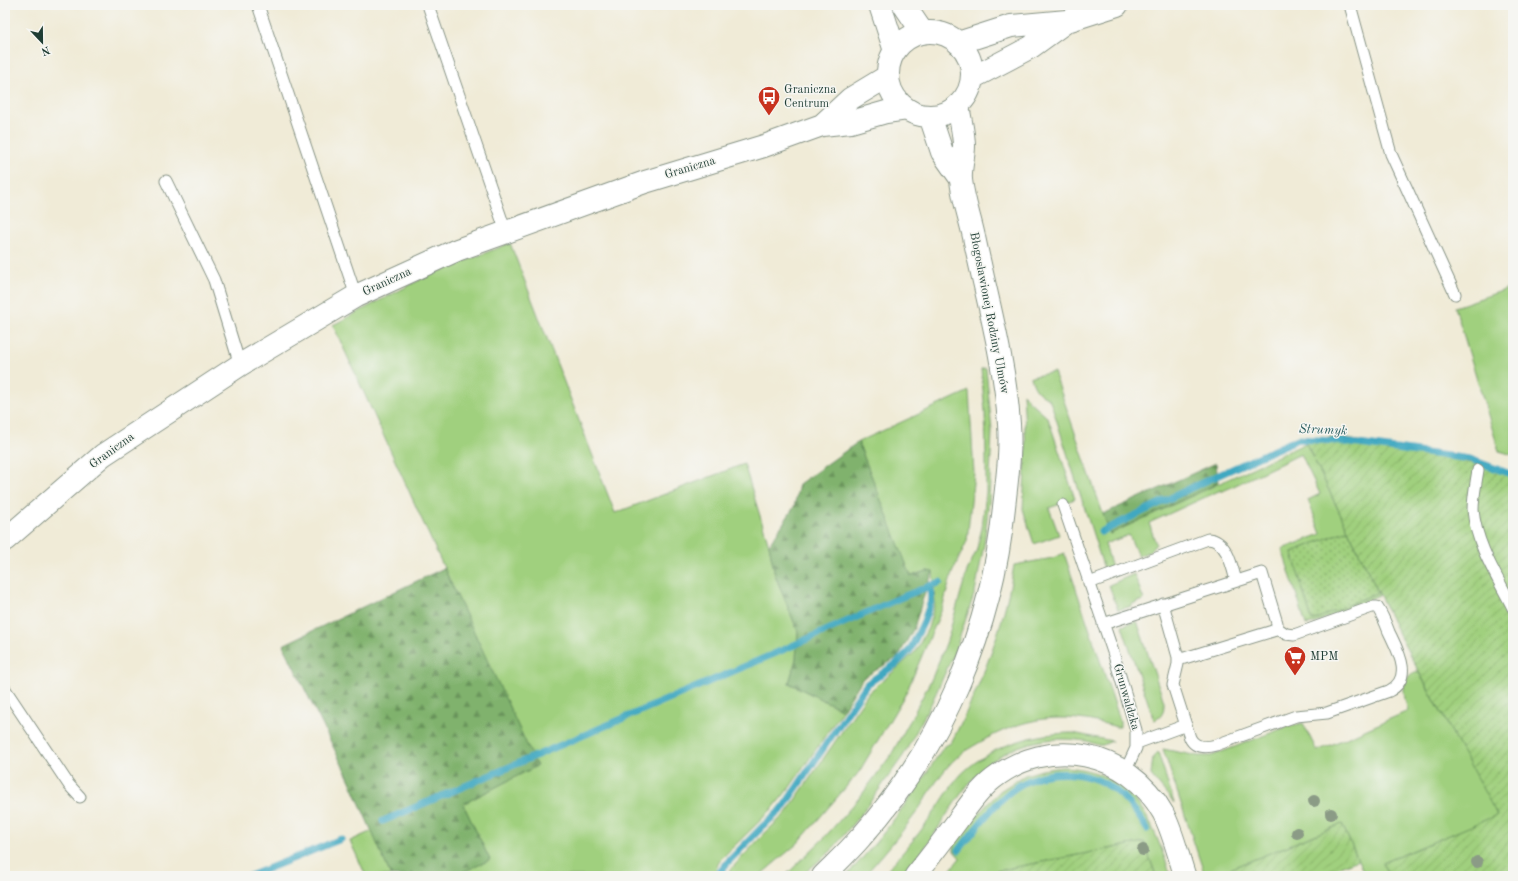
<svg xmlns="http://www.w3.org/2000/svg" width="1518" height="881" font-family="'Old Standard TT',serif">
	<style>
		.grass { fill: #a0d07e; stroke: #608659 }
		.forest { fill: url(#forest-firs); stroke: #507850 }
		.park { fill: url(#park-dots); stroke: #608659 }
		.garden { fill: url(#garden-furrows); stroke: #608659 }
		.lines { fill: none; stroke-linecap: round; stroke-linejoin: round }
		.stream { stroke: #41a8c1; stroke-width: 7 }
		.lane-casing { stroke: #889486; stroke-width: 13 }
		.street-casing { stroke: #889486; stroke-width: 23 }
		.secondary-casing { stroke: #889486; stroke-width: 24 }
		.lane { stroke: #fff; stroke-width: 11 }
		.street { stroke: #fff; stroke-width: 21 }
		.secondary { stroke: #fff; stroke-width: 22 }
		.tree { fill: #8b9b86 }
		.labels { text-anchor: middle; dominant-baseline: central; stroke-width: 3; stroke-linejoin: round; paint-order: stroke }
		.poi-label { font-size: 12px; fill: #1f3d34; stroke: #f6f6f2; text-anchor: start }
		.street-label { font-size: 12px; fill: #1f3d34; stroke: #f6f6f2 }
		.water-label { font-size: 13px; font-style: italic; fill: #295d5e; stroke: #f6f6f2 }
	</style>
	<defs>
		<pattern id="forest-firs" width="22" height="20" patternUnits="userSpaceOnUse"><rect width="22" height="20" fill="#80b26d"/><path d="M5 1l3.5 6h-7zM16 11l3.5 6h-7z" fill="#68925a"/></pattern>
		<pattern id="park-dots" width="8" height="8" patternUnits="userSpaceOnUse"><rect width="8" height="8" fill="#a0d07e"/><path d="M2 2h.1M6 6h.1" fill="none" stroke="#82aa68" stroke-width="1.8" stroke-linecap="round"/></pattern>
		<pattern id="garden-furrows" width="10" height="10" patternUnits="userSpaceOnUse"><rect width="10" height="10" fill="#a0d07e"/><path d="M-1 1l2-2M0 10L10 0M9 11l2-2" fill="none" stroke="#82aa68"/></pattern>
	</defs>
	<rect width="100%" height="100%" fill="#f6f6f2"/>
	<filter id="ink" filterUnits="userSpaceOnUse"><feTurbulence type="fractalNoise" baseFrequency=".025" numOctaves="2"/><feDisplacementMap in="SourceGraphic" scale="8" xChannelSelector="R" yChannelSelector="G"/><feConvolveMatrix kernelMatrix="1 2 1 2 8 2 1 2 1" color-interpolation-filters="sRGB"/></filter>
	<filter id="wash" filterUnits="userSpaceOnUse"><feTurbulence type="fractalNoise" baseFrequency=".012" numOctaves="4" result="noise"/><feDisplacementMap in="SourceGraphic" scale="16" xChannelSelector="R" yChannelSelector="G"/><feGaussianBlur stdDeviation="0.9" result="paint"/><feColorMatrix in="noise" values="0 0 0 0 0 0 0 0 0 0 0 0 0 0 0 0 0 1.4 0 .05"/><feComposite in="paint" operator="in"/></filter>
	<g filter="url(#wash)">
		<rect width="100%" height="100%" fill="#f0ebd7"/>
		<path class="grass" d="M510 243 615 513 744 464 769 545 775 575 798 632 796 659 789 683 843 710 790 787 773 808 719 861 714 876H454L490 860 463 804 536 766 444 568 333 325 425 277Z
			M1513 287V455L1499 451 1455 307Z
			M986 368 992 431 989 502 984 545 975 592 955 651 931 704 903 756 868 805 831 851 801 876H785L824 838 860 797 891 755 911 719 932 678 947 641 967 571 976 552 982 528 986 492V459L985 412 981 369Z
			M1054 372 1110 534 1306 443 1348 530 1292 552 1312 621 1378 592 1379 595 1313 624 1306 625 1282 549 1321 534 1308 500 1320 494 1301 454 1221 492V490L1149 523 1156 544 1149 552 1138 556 1129 535 1105 544 1112 567 1104 569 1053 409 1049 399C1038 394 1034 389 1031 377Z
			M969 391 974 473 967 541 952 573 942 609 906 693 859 772 797 844 759 876H728L731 869 764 834 786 813 869 692 893 672 915 652 928 628 935 603 933 572 927 571 911 577 858 442Z
			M1023 393 1029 401 1048 418 1075 499 1049 508 1059 535 1034 544 1023 509 1026 450Z
			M1064 553 1120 720V727H1117C1067 713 1033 714 986 739 975 745 962 752 953 761 938 776 928 796 916 813 900 835 882 856 864 876H846C885 835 914 794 944 746L951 743C980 687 1004 628 1014 565L1053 558Z
			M1134 574 1144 600 1132 604V606L1118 610 1109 585Z
			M1137 621 1164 702C1164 711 1163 717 1154 720L1122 626Z
			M1418 671 1498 815 1383 863 1388 876H1365L1342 824 1218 874V876H1205L1163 749 1198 756H1211L1286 727 1303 723 1317 751 1408 711C1404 696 1398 677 1418 671Z
			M1073 733 1112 741C1109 742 1106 744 1103 745 1098 746 1091 742 1086 741 1071 739 1055 738 1040 741 980 752 960 796 929 842 921 853 912 865 904 876H882C899 857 916 838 931 817 943 801 952 781 968 768 997 744 1036 733 1073 733Z
			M1158 752 1174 803 1151 775 1153 757Z
			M1062 767C1133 770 1151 817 1171 876H1156L1144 842 971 876H928L931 873H938L943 876 947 874 960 858 954 851V843L979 813 1000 791 1025 775 1042 770Z
			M372 831 391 876H366L350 841Z"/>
		<path class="forest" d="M858 442 911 576 927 571 933 572 924 595 914 628 898 657 863 678 843 710 789 683 796 659 798 632 775 575 769 545 794 507 799 484Z
			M1216 463 1218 483 1110 534 1103 514Z
			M444 568 537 766 463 804 490 860 454 876H391L350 781 283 645Z"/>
		<path class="park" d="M1348 530 1378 592 1312 621 1292 552Z"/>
		<path class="garden" d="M1332 436 1458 460 1513 473V876H1388L1383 863 1497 815 1400 637 1306 443Z
			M1342 824 1358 860 1317 876H1218V874Z
			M1144 842 1156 876H1048L1047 874 1036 876H971Z"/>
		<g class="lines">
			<path class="stream" d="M1101 532 1197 485 1298 439 1336 441 1470 459 1513 475
				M383 821 776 653 902 597 940 582
				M959 850C975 830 991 807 1011 791 1043 766 1091 768 1121 795 1131 805 1140 817 1147 829
				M250 876 341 839
				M717 876 727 863 763 826 782 809 867 684 896 664 910 650 924 621 931 601 930 586"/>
		</g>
	</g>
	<g filter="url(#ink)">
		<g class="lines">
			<g class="lane-casing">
				<path id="lane" d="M258 5 356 296
					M428 5 506 232
					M1350 5 1391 154 1455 294
					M166 181 214 280 240 365
					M1478 470C1476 483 1473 497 1473 510 1476 545 1498 578 1513 608
					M1063 505 1113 652 1136 730V748L1125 772
					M1089 583 1208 539C1227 540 1232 566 1236 581
					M1163 604 1178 657V664L1173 685 1190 738C1195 748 1205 748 1216 745L1296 716 1327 713 1389 691C1414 678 1398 651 1389 632 1386 624 1382 614 1377 607H1372L1294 635 1286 634 1277 628
					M1103 624 1262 573 1277 623 1276 630 1178 660
					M5 689 69 785 80 797
					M1137 743 1186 725"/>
			</g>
			<g class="street-casing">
				<path id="street" d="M915 876C930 857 944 839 958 820 968 806 979 790 993 779 1048 735 1128 750 1163 813 1173 832 1178 855 1185 876"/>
			</g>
			<g class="secondary-casing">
				<path id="secondary" d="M880 5 895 51
					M904 5 923 33
					M888 74a42 42 0 1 1 84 0a42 42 0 1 1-84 0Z
					M958 43 1011 26 1067 21
					M972 78 1031 47 1067 21 1117 5
					M930 116 942 152 961 179
					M822 125 850 99 888 76
					M5 540 103 455 240 365 356 296 457 250 645 182 764 146 822 125 851 122 886 112 907 109
					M823 876C836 863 849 851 861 837 943 746 992 629 1004 507 1007 480 1011 452 1009 424 1005 361 987 299 974 237 970 218 963 199 961 180 960 169 964 157 964 146 964 133 960 119 958 105"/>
			</g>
			<use href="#lane" class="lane"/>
			<use href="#street" class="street"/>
			<use href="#secondary" class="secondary"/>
		</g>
		<g class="tree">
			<circle cx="1314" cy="801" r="6"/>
			<circle cx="1331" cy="814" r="6"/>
			<circle cx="1297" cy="833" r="6"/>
			<circle cx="1143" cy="850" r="6"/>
			<circle cx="1477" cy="862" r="6"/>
		</g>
	</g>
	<defs>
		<g id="bus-pin" transform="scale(1.15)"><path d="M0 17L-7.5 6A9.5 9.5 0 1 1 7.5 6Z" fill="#c8321e" stroke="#f6f6f2"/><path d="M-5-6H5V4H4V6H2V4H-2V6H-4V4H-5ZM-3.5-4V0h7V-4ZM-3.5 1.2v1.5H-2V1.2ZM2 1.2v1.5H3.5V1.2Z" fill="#fff"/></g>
		<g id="supermarket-pin" transform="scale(1.15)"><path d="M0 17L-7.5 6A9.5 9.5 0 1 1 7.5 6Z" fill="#c8321e" stroke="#f6f6f2"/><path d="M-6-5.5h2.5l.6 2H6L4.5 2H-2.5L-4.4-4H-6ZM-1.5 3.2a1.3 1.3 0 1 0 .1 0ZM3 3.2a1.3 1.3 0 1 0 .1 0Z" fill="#fff"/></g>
	</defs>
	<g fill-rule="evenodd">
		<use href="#bus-pin" x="769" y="97"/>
		<use href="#supermarket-pin" x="1295" y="657"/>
	</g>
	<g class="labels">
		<g class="poi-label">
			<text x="784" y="90">Graniczna<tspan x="784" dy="14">Centrum</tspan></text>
			<text x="1310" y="657">MPM</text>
		</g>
		<g class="street-label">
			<text transform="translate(690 168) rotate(-17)">Graniczna</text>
			<text transform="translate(387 282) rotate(-25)">Graniczna</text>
			<text transform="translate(989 313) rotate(79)">Błogosławionej Rodziny Ulmów</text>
			<text transform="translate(112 451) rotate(-36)">Graniczna</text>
			<text transform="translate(1126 697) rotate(74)">Grunwaldzka</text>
		</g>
		<g class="water-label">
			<text transform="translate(1323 430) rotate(2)">Strumyk</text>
		</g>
	</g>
	<rect width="1518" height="881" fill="none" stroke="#f6f6f2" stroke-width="20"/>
	<g transform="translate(42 42) rotate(158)" stroke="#f6f6f2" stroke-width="3" paint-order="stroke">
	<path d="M0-3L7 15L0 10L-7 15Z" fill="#1f3d34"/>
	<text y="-6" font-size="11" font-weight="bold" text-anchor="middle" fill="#1f3d34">N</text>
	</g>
</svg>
